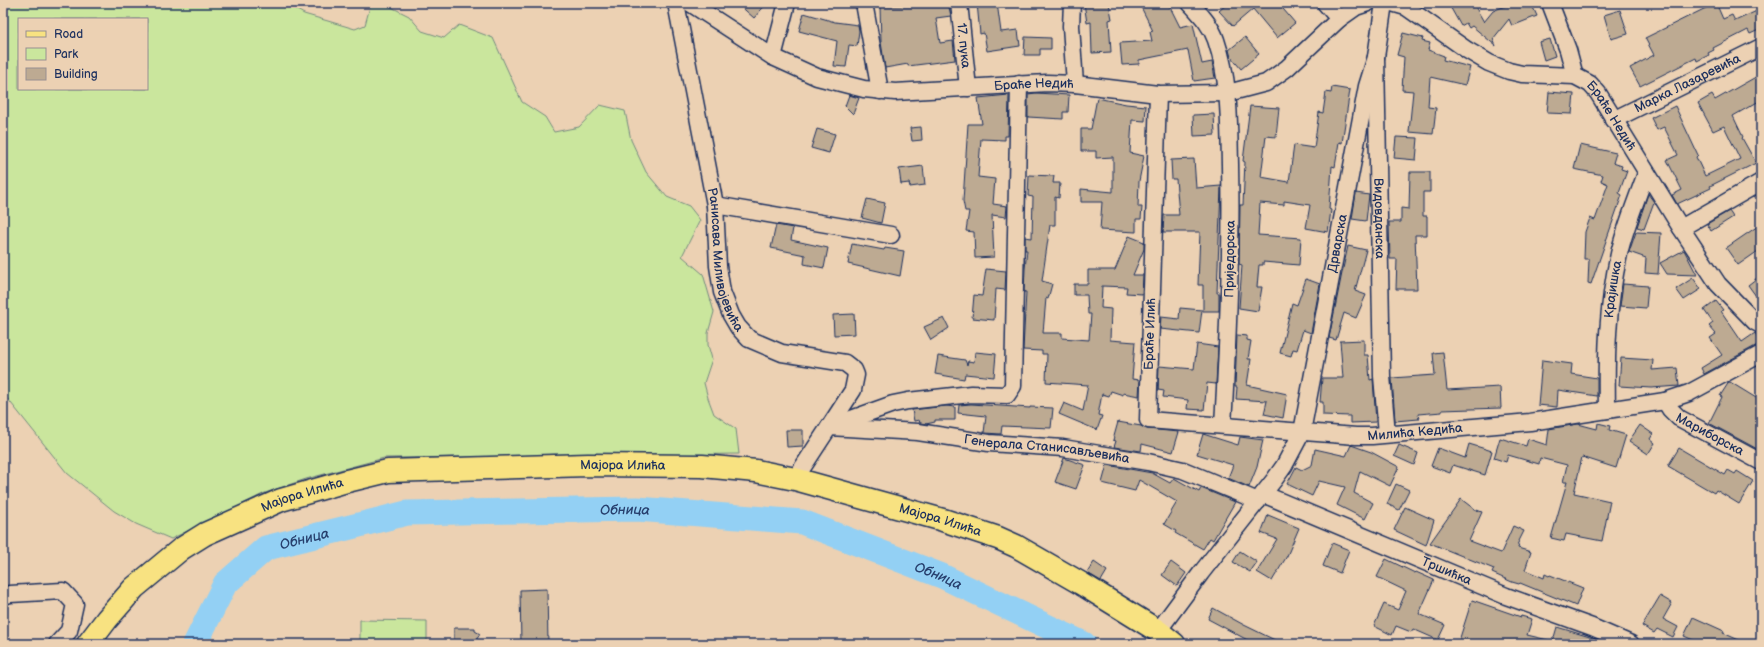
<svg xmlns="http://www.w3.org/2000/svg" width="1764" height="647" font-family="'Balsamiq Sans',sans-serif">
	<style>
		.green { fill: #cae69d; stroke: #728a7e; fill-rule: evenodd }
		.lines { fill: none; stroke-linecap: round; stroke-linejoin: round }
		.river { stroke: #93d0f4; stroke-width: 25 }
		.building { fill: #bdaa92; stroke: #1b2f5e }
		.street-casing { stroke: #1b2f5e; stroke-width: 19 }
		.primary-casing { stroke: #1b2f5e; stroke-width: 25 }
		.street { stroke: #ecd1b3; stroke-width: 16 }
		.primary { stroke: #f8e281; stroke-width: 22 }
		.labels { text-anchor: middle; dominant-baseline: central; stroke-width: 4; stroke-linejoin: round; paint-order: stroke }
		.street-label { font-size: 13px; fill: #1b2f5e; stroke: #ecd1b3 }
		.water-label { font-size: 14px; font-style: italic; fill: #273f6d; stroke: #ecd1b3 }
	</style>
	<rect width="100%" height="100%" fill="#ecd1b3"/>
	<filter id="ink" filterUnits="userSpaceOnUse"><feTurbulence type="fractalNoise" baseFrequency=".025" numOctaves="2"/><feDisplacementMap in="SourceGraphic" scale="8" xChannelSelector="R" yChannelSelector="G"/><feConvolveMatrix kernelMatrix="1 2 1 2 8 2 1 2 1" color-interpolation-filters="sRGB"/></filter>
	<g filter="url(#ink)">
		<path class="green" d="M3 3H285L304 14 355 29 365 25 371 3H383L409 16 422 31 444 38 459 25 493 38 522 102 545 117 554 132 579 127 600 105 625 111 631 140 646 172 667 197 689 206 700 220 682 256 703 274 714 312 708 333V345L712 359 704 383 708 398 714 414 736 429 739 454 384 458 306 479 265 493 171 539 136 524 114 511 67 473 3 393ZM19 19H147V89H19Z
			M360 620 427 621V644H360Z"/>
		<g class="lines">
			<path class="river" id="s1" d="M195 644 225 584 266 548 407 513 637 509 802 522 942 576 1084 644"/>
		</g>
		<path class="building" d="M737 3H767L754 18Z
			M929 3H948L951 16 936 18 940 43 953 41 955 60 908 66V64L885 68 881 42 880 6 929 5Z
			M977 3H997L1001 32 1018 30 1020 46 987 51 984 33 980 34Z
			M1084 3H1109L1112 19 1109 20 1111 52 1092 53 1091 22 1087 23Z
			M1139 3H1168L1180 27 1193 24 1202 64 1212 62 1215 78 1194 81 1188 50 1139 60V64L1122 65 1120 43 1152 41 1150 32 1153 31Z
			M1228 3H1278L1295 23 1277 38 1253 9 1233 26 1219 11Z
			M1448 3H1473L1484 22 1493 11 1512 3H1531L1537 16 1512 26 1509 19 1493 39 1496 46 1472 26 1469 28 1466 23 1461 26Z
			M1716 3 1723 19 1732 15 1735 21 1761 9V29L1750 34 1748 30 1713 48 1714 50 1708 53 1709 55 1697 61 1696 58 1640 86 1630 68 1654 55 1645 38Z
			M1620 10 1628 34 1611 39 1604 15Z
			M804 13 835 22 858 25 859 31 857 46 849 45 846 67 834 66 837 41 799 31Z
			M1403 33 1423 38 1422 41 1430 43 1428 50 1444 56 1443 60 1470 67 1465 85 1430 77 1428 107 1436 108 1433 134 1409 132 1413 91 1402 90 1404 57 1397 55Z
			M1025 37 1051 38V49H1040V55H1024Z
			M1245 37 1259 54 1241 69 1231 57 1229 50Z
			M1550 39 1555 56 1544 60 1539 42Z
			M1761 74V100L1733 116 1743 137 1742 138 1756 163 1710 186 1711 188 1677 204 1672 195 1682 190 1667 160 1678 155 1664 127 1657 130 1651 118 1675 106 1698 155 1696 157 1705 176 1740 159 1724 126 1713 131 1698 103 1712 95 1715 100Z
			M1332 87 1350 90 1342 143 1339 142 1335 167 1332 166 1329 209 1331 210 1328 232 1306 228 1310 205 1284 201V205L1260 203 1258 235 1301 238 1299 265 1263 262V265H1259L1257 287H1262L1258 311 1239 308 1242 265 1239 264 1240 205H1243L1245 162 1243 161 1250 106 1279 108 1276 137 1266 136 1261 177 1289 182 1294 145 1314 148 1319 112 1323 113 1326 92 1331 93Z
			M1549 92 1574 94 1572 114 1547 113Z
			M1036 93 1069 95 1068 112H1063V119L1028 117V94Z
			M849 95 859 98 853 114 845 106Z
			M1009 95 1008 136H1005V140L981 139 978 177 995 179 993 204 1007 206 1006 217 992 215 994 257 975 258 974 232 966 231 969 211H965L963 201 968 124H982L978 98Z
			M1097 98 1126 104 1146 106 1145 121 1132 120 1130 153 1144 156 1139 181 1138 207H1142L1141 219H1136V232L1100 230 1102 202H1081V189L1113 192V157L1096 158V151H1081V129H1091Z
			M1214 114 1215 135 1194 136 1193 115Z
			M921 127 922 140 912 141 910 128Z
			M817 129 835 134 829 153 811 148Z
			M1396 137 1418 138 1416 160 1394 158Z
			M1580 145 1616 153 1613 163 1622 166 1621 169 1627 171 1619 193 1622 195 1591 284 1588 283 1589 259H1584L1585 232 1590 218 1595 220 1608 184 1601 181 1603 175 1574 169Z
			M1194 159 1196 188 1221 186 1217 293H1219V311H1203V285H1198L1200 232H1163L1164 215H1179L1176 179H1172L1171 160Z
			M923 166 925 185 910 187 909 183 901 184 899 169Z
			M1410 172H1430V192H1423V216H1427V235H1415L1417 289H1396L1397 259H1390L1389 222H1401V208L1409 209Z
			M1029 175 1054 176 1053 183H1060L1059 198 1055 197V225H1050L1042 281 1052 284 1048 299 1046 298 1043 333H1062V338L1089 340 1091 314H1088L1087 295H1074V284H1088V270H1115L1129 236 1144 242V249L1133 275H1143L1142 294 1126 293 1127 287 1102 286 1101 308 1111 309 1110 340 1135 342 1132 379 1140 380 1139 396 1123 393V395L1111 391 1109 396 1102 394 1098 415 1102 416 1097 430 1059 414 1064 403 1083 411 1088 385 1046 382 1047 354H1042V351L1023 350 1026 292H1024L1025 269 1027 250H1025V237L1032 238 1033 197 1028 196Z
			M1356 193 1369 195 1366 221 1352 219Z
			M1648 194 1654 202 1644 229 1637 227Z
			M867 199 885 203 881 223 862 218Z
			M1729 211 1733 217 1711 231 1707 224Z
			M1761 224V249L1738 265 1726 248Z
			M776 225 793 228 791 240 828 248 824 268 804 264 805 255 771 248Z
			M1636 232 1661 233 1658 274 1645 273 1646 258 1629 252Z
			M852 244 884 250 885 248 904 251 900 276 848 264Z
			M1348 246 1366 250 1355 291 1366 295 1356 318 1344 313 1336 340 1329 338 1342 273Z
			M1684 250 1697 275 1667 274 1660 263Z
			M986 269 1006 271 1005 290 996 289 994 320 972 318 974 295 982 296Z
			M1761 275V303L1748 285Z
			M1693 278 1701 289 1684 300 1676 289Z
			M1306 279 1320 284 1311 333 1303 330 1297 350 1293 349 1291 356 1280 353 1292 303 1297 305Z
			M1623 284 1648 286 1646 308 1620 306Z
			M1716 301 1723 310 1721 311 1742 342 1755 333 1761 343 1704 374 1701 368 1722 355 1710 338 1716 334 1709 326 1713 323 1704 310Z
			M1180 308 1202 310 1199 333 1160 329 1161 317 1179 319Z
			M854 314 855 334 834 335 833 315Z
			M944 318 949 328 931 340 924 327Z
			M1237 335 1247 336V340L1251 341 1248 359H1251L1247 385 1287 394 1283 418 1264 414 1267 401 1236 399 1237 387H1235Z
			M1364 340V355H1368L1370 380 1373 379 1376 422 1350 423V416L1323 415V402H1320L1322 378H1343L1340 341Z
			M1197 344 1218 347 1216 384 1207 383 1204 410 1187 409 1188 400 1163 397 1164 391 1158 390 1159 366 1194 369Z
			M975 352 996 354 994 377 965 374 964 379 935 374 938 356 965 360 967 365 968 361 974 362Z
			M1443 352 1447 390 1500 387 1501 408 1442 410V412L1418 414 1419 419 1395 421 1392 378 1435 375 1433 353Z
			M1621 358 1653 360 1652 370 1677 368 1679 386 1651 388 1619 386Z
			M1542 360 1572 364 1571 374 1597 378V396L1558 390 1557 407 1538 405Z
			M1729 382H1730L1761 401V451L1709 423 1722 397 1720 396Z
			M971 404 1030 408V407L1053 408 1051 428 1002 426 1001 434 984 433 986 416 958 413 959 405Z
			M946 406 955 407V420H935V422L926 424 920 423 919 420 914 421 912 410Z
			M1118 422 1141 426 1147 429 1179 432 1173 452 1142 444 1141 451 1114 447 1116 441 1113 440Z
			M1598 423 1610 426 1609 430 1626 435 1616 468 1582 457 1574 493 1610 501 1602 541 1566 534 1564 541 1551 538 1567 482H1563L1567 465 1540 458 1539 464 1508 455 1506 462 1494 458 1500 438 1526 446 1528 439 1547 445 1549 429 1578 424 1597 429Z
			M1640 425 1653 434 1650 439 1655 443 1648 454 1629 441Z
			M786 430H803V446L787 447Z
			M1203 434 1238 445 1240 437 1263 440 1257 467 1249 487 1228 478 1233 465 1197 454Z
			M1469 444 1492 451 1485 475 1453 465 1450 473 1431 466 1438 448 1465 458Z
			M1351 445 1371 452 1399 467 1390 486 1360 471 1354 493 1373 503 1365 519 1337 505 1345 487 1319 481 1312 496 1287 484 1296 467 1302 470 1312 465 1315 449 1346 456Z
			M1399 445 1418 453 1414 465 1394 456Z
			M1679 448 1725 475 1728 470 1735 474 1737 471 1753 481 1739 504 1716 490 1714 493 1668 466Z
			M1064 458 1085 465 1076 489 1055 482Z
			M1107 465 1152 473 1170 483 1174 478 1199 492 1201 488 1235 502 1213 540 1210 538 1203 549 1175 533 1176 531 1164 524 1177 502 1139 480 1135 491 1102 483Z
			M1396 484 1409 490 1399 510 1387 504Z
			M1461 499 1474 509 1482 512 1469 541 1501 553 1513 526 1524 531 1517 545H1519L1518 548 1531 552 1525 570 1544 578 1545 574 1549 576 1550 575 1583 588 1576 606 1520 583 1519 584 1512 582 1492 573 1494 569 1430 543Z
			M1405 507 1434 520 1426 545 1394 530Z
			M1268 515 1299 528 1287 556 1272 581 1257 572 1277 539 1261 533Z
			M1332 543 1349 550 1340 573 1323 566Z
			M1240 551 1257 562 1250 572 1233 562Z
			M1386 559 1415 573 1416 572 1434 580 1419 614 1445 625 1438 640 1413 629 1411 632 1396 626 1392 635 1374 626 1384 604 1398 610 1406 591 1377 577Z
			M1094 562 1107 571 1101 581 1087 573Z
			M1171 562 1186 573 1177 586 1162 575Z
			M547 589 548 644H521L520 590Z
			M1660 596 1672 603 1663 619 1678 627 1673 637 1657 629 1654 633 1642 626Z
			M1472 600 1521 617V616L1532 619 1527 635 1548 640 1547 644H1520L1510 641 1509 644H1458Z
			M1213 608 1244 625 1283 644H1255L1208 619Z
			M1693 617 1724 631 1723 633 1748 644H1702L1684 636Z
			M1557 627 1593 638 1604 642 1603 644H1552Z
			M454 628H475V631L480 634 475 642H454Z"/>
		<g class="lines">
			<g class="street-casing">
				<g id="street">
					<path id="s2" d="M676 3 715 205 718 266 722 292 731 315 738 327 749 339 782 353 845 363 854 370 856 375 853 390 829 427 918 432 989 443 1063 448 1148 462 1183 470 1258 501"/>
					<path id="s3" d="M690 3 773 57 817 77 864 89 895 92 1047 83 1075 84 1158 94 1228 93 1266 83 1287 68 1339 19 1356 7 1368 3"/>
					<path d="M864 3 880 91"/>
					<path id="s4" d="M959 3 968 88"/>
					<path d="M1072 3 1071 26 1075 84"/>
					<path d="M1190 3C1200 14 1211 25 1216 40 1230 81 1229 123 1230 165 1232 252 1228 339 1223 425"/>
					<path d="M1325 3 1339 19"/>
					<path id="s5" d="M1384 3 1376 57 1382 376 1387 434"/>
					<path id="s6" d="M1392 3 1406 7 1467 50 1489 63 1509 71 1522 74 1575 76 1590 84 1598 93 1681 228 1718 284 1755 322 1761 325"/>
					<path d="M1550 3 1568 50 1575 76"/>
					<path d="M773 57 787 3"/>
					<path id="s7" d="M1158 94 1148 420 1356 436H1372L1530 422 1665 401 1689 393 1761 354"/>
					<path id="s8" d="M1613 120 1761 47"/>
					<path d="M715 205 891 235"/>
					<path d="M1681 228 1761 182"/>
					<path id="s9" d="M1665 401 1670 409 1679 418 1761 462"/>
					<path id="s10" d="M1607 410C1606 356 1607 307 1619 254 1625 227 1637 199 1646 173"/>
					<path d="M795 479 829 427 893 404 908 401 971 394 1007 395 1013 386 1019 84"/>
					<path id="s11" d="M1263 494 1506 596 1592 627 1631 644"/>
					<path d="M3 596 10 594 63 591 75 604 69 631 57 644"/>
					<path id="s12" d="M1158 631 1201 573 1274 480 1284 466 1302 432 1367 86 1376 57"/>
				</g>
			</g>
			<g class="primary-casing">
				<g id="primary">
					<path id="s13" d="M88 644 107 619 134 588 181 549 205 534 281 500 347 481 388 471 588 465 702 466 756 471 795 479 943 520 998 538 1016 546 1082 584 1158 631 1174 644"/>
				</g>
			</g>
			<use href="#street" class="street"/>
			<use href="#primary" class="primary"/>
		</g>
	</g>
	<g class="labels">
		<g class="street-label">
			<text stroke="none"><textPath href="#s4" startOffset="43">17. пука</textPath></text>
			<text stroke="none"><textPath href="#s8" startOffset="83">Марка Лазаревића</textPath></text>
			<text stroke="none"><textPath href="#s3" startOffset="366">Браће Недић</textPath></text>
			<text stroke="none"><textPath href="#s6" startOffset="258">Браће Недић</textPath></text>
			<text stroke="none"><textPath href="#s5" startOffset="216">Видовданска</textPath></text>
			<text stroke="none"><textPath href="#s12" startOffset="438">Дрварска</textPath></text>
			<text stroke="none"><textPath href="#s2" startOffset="262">Ранисава Миливојевића</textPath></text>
			<text transform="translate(1230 259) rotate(-89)">Приједорска</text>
			<text stroke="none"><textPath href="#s10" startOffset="121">Крајишка</textPath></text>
			<text transform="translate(1150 334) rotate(-88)">Браће Илић</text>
			<text stroke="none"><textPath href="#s7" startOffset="594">Милића Кедића</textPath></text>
			<text stroke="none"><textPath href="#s9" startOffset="57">Мариборска</textPath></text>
			<text stroke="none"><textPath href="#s2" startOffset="743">Генерала Станисављевића</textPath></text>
			<text stroke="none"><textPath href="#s13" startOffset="591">Мајора Илића</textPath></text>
			<text stroke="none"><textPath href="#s13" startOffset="267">Мајора Илића</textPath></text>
			<text stroke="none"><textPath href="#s13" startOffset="915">Мајора Илића</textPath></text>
			<text stroke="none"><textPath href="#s11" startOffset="199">Тршићка</textPath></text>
		</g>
		<g class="water-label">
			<text stroke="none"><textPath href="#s1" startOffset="485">Обница</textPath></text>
			<text stroke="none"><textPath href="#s1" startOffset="161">Обница</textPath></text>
			<text stroke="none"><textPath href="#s1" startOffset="809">Обница</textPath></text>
		</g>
	</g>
	<rect width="1764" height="647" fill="none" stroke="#ecd1b3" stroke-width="16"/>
	<rect x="8" y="8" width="1748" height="631" fill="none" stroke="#1b2f5e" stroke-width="1.5" filter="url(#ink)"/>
	<rect x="18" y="18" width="130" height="72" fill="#ecd1b3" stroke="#989091"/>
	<rect x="26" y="31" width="20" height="6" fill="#f8e281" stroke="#989091"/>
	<text x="54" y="38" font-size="12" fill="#1b2f5e">Road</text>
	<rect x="26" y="48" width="20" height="12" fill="#cae69d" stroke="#989091"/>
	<text x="54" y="58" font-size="12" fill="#1b2f5e">Park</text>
	<rect x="26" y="68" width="20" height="12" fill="#bdaa92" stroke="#989091"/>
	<text x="54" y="78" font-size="12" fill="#1b2f5e">Building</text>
</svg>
